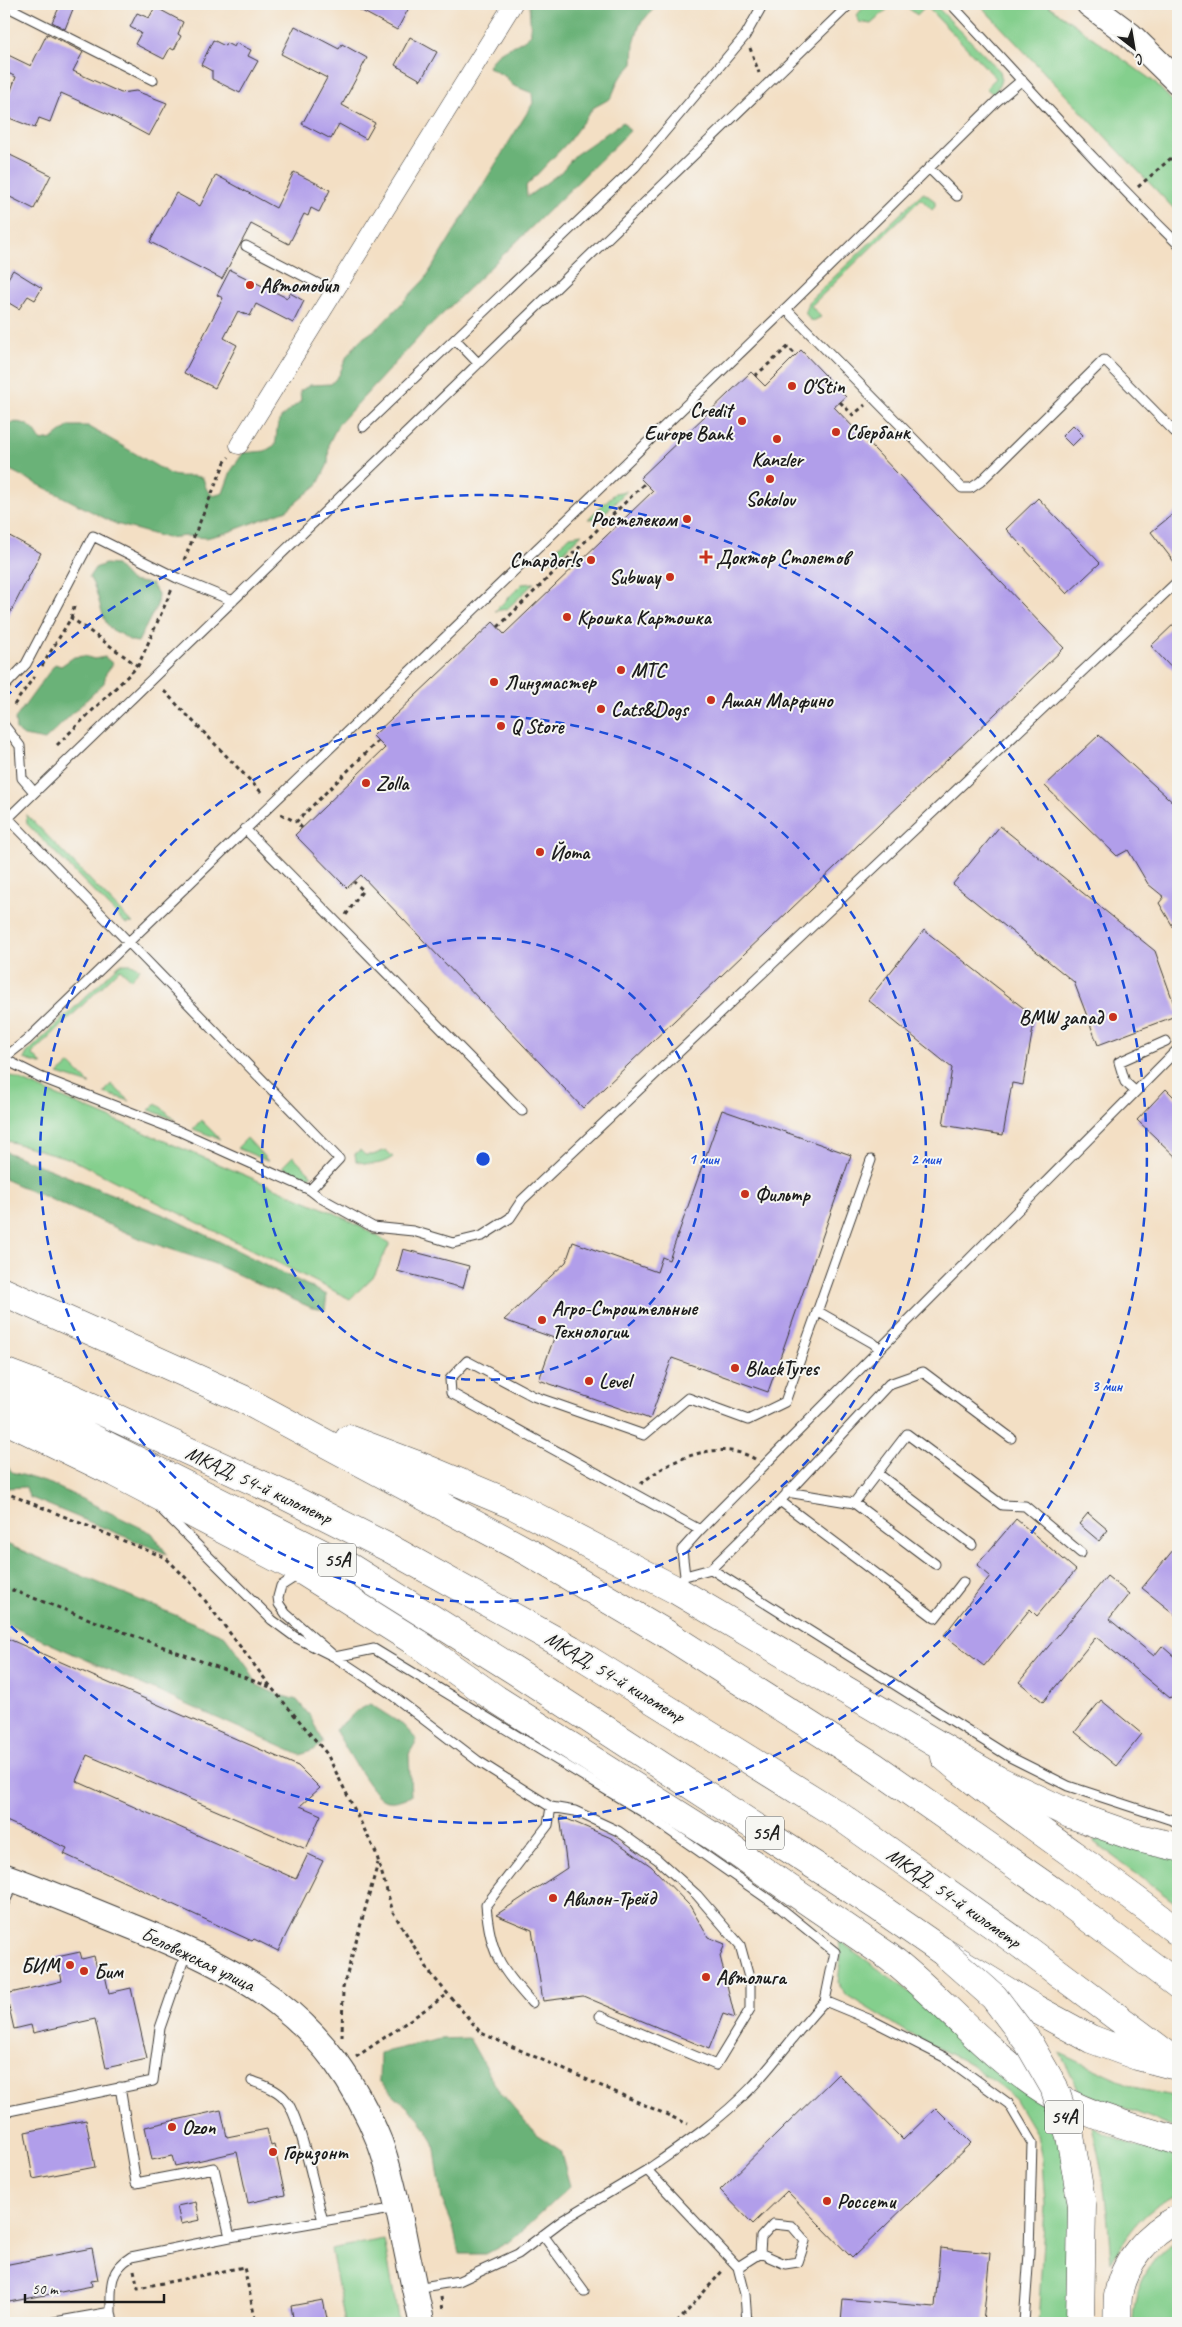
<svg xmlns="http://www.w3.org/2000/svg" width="1182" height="2327" font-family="Caveat,sans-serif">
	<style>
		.green { fill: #84cf8d; stroke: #507654 }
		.forest { fill: #6bb278; stroke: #44674a }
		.building { fill: #b19eea }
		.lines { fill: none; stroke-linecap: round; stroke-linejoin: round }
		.lane-casing { stroke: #3c3935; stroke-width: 11 }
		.street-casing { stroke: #3c3935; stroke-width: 19 }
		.secondary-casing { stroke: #3c3935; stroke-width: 27 }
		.primary-casing { stroke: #3c3935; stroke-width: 29 }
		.highway-casing { stroke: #3c3935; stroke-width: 29 }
		.path { stroke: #3c3935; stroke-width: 3; stroke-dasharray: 4 4; stroke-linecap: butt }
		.lane { stroke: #fff; stroke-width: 9 }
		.street { stroke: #fff; stroke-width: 18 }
		.secondary { stroke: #fff; stroke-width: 25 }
		.primary { stroke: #fff; stroke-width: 28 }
		.highway { stroke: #fff; stroke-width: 28 }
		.primary-bridge-casing { stroke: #3c3935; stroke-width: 29; stroke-linecap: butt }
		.primary-bridge { stroke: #fff; stroke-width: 28 }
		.ring { fill: none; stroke: #1d4ed8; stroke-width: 2.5; stroke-dasharray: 9 6 }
		.poi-dot { fill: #c8321e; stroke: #f6f6f2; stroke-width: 2 }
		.labels { text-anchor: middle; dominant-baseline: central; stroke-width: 4; stroke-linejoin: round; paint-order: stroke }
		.shield { fill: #f6f6f2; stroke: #5d5d5c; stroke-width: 1 }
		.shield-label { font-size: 19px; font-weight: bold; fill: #1c1c1c }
		.poi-label { font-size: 20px; font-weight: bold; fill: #1c1c1c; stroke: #f6f6f2; text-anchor: start }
		.street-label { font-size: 20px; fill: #1c1c1c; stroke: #f6f6f2 }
		.centre { fill: #1d4ed8; stroke: #f6f6f2; stroke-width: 2.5 }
		.ring-label { font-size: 15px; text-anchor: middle; font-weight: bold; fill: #1d4ed8; stroke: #f6f6f2; stroke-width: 4; stroke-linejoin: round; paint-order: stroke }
	</style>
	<rect width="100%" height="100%" fill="#f6f6f2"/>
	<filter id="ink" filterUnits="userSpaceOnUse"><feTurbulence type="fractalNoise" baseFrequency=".02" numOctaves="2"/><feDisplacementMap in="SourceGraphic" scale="10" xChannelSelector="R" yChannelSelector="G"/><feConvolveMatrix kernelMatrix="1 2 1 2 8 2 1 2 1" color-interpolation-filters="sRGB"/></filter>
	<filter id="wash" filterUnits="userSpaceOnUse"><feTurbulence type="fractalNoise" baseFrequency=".0096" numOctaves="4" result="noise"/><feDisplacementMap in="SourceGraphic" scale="20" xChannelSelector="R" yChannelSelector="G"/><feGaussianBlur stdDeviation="1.12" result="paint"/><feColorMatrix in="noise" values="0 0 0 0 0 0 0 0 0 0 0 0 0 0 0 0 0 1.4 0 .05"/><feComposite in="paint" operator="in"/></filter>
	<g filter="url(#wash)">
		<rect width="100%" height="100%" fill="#f3dfc4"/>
		<path class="green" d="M871 4 892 5 871 24 859 22 857 15 862 9Z
			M903 4H927L939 9 1000 71C1003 80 999 87 993 94L986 88 996 78 926 6 917 15Z
			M979 4H1046L1153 81 1178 107V119L1175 125 1178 128V213Z
			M924 193 935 201V207L932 210 921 199 811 306 821 317 813 321 809 319 805 312 808 302 919 196Z
			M627 491 600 518 588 519 615 493Z
			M582 534 555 560 543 562 570 536Z
			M534 583 507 609 495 611 522 584Z
			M26 814 129 920 133 923 126 924 27 824Z
			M120 964H132L140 969 131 979 120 969 32 1054 43 1065 24 1059 27 1053Z
			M70 1064 90 1084 58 1074Z
			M4 1073 339 1215 390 1243 374 1276 350 1299 71 1159 4 1140Z
			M111 1084 130 1101 104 1093Z
			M156 1103 176 1120 149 1110Z
			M201 1120 220 1139 193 1129Z
			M247 1138 268 1161 237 1148Z
			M360 1150 365 1155H373L386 1150 393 1157C380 1166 370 1165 356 1161L355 1154Z
			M293 1156 312 1175 308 1177 282 1167Z
			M1096 1834 1178 1858V1905L1094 1842Z
			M840 1941 917 1997 1044 2104C1084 2159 1072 2259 1070 2323H1038L1045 2206 1042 2160 1037 2135 1015 2098 972 2065 906 2032 845 1994 838 1983 841 1954 839 1942Z
			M1060 2053 1138 2089 1178 2097V2128L1079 2091Z
			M1092 2127 1131 2145 1178 2157V2195C1144 2209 1129 2231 1111 2263 1108 2216 1104 2172 1092 2127Z
			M1178 2238V2323H1133C1133 2288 1150 2257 1178 2238Z
			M384 2239 399 2323H345L331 2249Z"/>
		<path class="forest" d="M529 4H658L640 24 634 44 633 64 619 79 611 98 593 108 568 142 526 186 527 197 561 172 575 155 623 122 630 131 420 336 338 425 329 443 328 464 318 484 287 510 226 533 206 538 186 536 167 538 116 524 4 467V425C22 418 33 425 41 441L52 439 69 426H88L172 475C184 478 192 474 203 478L206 488 213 496 223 493 231 471 243 453 265 451 275 445C277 438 276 431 278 424 280 415 294 407 301 401L300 391 310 385 331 384 339 375 347 356 360 340 379 327 425 279 533 103 532 93 512 85 506 77 488 67C498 46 515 50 531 34Z
			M105 564 116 565 131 581 152 584 158 594 157 605 138 642C129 641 127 639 121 634 117 632 113 631 110 628 100 618 100 592 89 577L95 568Z
			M84 656 94 659 105 657 113 664 106 673 104 683 45 740 24 736 16 730 15 719 55 664 61 666 74 657Z
			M4 1151 174 1219 327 1295 325 1310 312 1308 212 1263 146 1241 4 1179Z
			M4 1462 12 1472 51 1484 152 1533 167 1554 29 1497 26 1487 4 1488Z
			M4 1543 225 1636 248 1667 257 1685 276 1694 297 1700 311 1717 323 1743 314 1750 300 1755 4 1623Z
			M370 1704 403 1725 417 1740 409 1754 411 1796C402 1800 393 1803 384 1800 371 1795 344 1744 335 1730L357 1711Z
			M469 2038 497 2088 536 2134 560 2150 570 2186 512 2240 486 2254H459L453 2226 442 2200 434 2143 419 2118 379 2081 380 2053 440 2039Z"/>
		<g id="blocks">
			<path class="building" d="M61 4H75L65 29 52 22Z
				M349 4H411L397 30Z
				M155 7 183 22 178 34 181 36 174 50 170 48 164 59 135 44 141 33 130 27 137 13 149 18Z
				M295 26 339 49 342 44 367 58 342 105 375 123 366 139 339 124 331 139 302 124 327 78 281 54Z
				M47 34 83 52 73 71 121 93 136 91 167 103 149 136 108 114 61 93 50 122 39 118 35 128 4 116V109L16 77 4 71V53L31 66Z
				M410 37 437 52 421 80 395 65Z
				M213 40 225 46 226 43 234 47 236 43 251 50 248 56 258 61 240 93 212 79V71L201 65Z
				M4 152 51 175 34 209 4 194Z
				M294 172 330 190 319 212 311 208 308 216 304 214 289 244 251 224 222 279 150 242 176 193 200 206 216 175 276 208Z
				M13 270 42 288 35 300 28 296 19 309 4 300V285Z
				M230 270 287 298 290 293 304 301 293 323 256 304 250 316 238 311 224 338 237 345 215 388 184 373 223 298 217 295Z
				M801 350 846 397 834 407 1064 648 583 1108 361 875 347 888 295 835 385 748 373 736 493 622 504 634 653 491 640 478 751 372 765 386Z
				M1073 425 1083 435 1072 446 1062 436Z
				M1038 498 1100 563 1067 594 1006 529Z
				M1178 510V567L1151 532Z
				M4 533 41 553 4 625Z
				M1178 620V675L1151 646Z
				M1099 735 1178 807V935L1159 903 1164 897 1148 884 1128 850 1117 856 1045 786Z
				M1000 826 1155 951 1178 1015 1098 1045 1074 982 953 884Z
				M924 930 1035 1017 1023 1085 1012 1083 1003 1135 943 1125 952 1068 868 1000Z
				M1166 1089 1178 1101V1159L1137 1120Z
				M722 1110 851 1155 768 1392 672 1358 650 1419 539 1380 554 1338 504 1320 566 1262 573 1242 657 1272 662 1257 669 1260Z
				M403 1249 469 1266 463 1288 397 1271Z
				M1088 1513 1108 1530 1099 1541 1079 1524Z
				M1016 1519 1076 1570 1037 1616 1030 1609 984 1666 944 1635 990 1576 977 1565Z
				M1178 1544V1617L1142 1588Z
				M1107 1576 1129 1594 1109 1619 1154 1656 1162 1646 1178 1660V1689L1170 1698 1096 1637 1043 1702 1019 1682Z
				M4 1637 298 1766 320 1788 300 1806 321 1815 306 1849 87 1755 76 1781 296 1879 308 1854 323 1861 278 1951 254 1939 252 1941 64 1854 67 1848 4 1820Z
				M1101 1700 1142 1734 1116 1766 1075 1732Z
				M560 1816 611 1838 651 1866 690 1906 708 1937 725 1944 720 1956 735 2018 723 2014 709 2049 583 1996 543 2001 532 1930 496 1915 567 1868Z
				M80 1952 82 1959 94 1956 97 1968 103 1966 109 1993 131 1988 147 2059 106 2068 95 2019 33 2033 31 2025 14 2029 6 1994 62 1981 57 1957Z
				M838 2074 903 2140 936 2108 971 2143 852 2258 787 2191 753 2224 720 2190Z
				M221 2110 227 2137 267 2129 271 2146 274 2145 285 2195 248 2203 237 2152 175 2166 172 2156 152 2160 145 2127Z
				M86 2120 95 2167 33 2179 25 2132Z
				M196 2202 200 2220 181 2224 177 2206Z
				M92 2248 98 2280 91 2281 92 2286 4 2303V2265Z
				M940 2248 990 2253 983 2323H841L843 2299 935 2307Z
				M323 2300 328 2323H294L291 2306Z"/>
		</g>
	</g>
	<g filter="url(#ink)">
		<use href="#blocks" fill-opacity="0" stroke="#3c3935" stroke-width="1"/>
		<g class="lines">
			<g class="lane-casing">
				<path id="lane" d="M951 4C1026 84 1099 167 1178 244
					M4 5 153 80
					M929 168 957 196
					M246 246 334 292
					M786 309 962 488H971L980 482 1104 360 1178 435
					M455 339 478 363
					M363 427 635 167 745 36 763 4
					M4 687 26 664 93 536 177 578 233 601
					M4 725 20 746 22 778 34 792
					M8 818 339 1159 310 1190
					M4 822 850 4
					M245 829 522 1111
					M4 1058 27 1040 790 305 997 101 1022 80
					M4 1059 40 1077 179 1131 310 1190 319 1197 373 1227 413 1231 453 1243 482 1236 510 1218 522 1200 1178 581
					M1135 1091 1125 1082 1119 1062 1166 1041
					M817 1311 873 1343 880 1349
					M877 1473 972 1545
					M787 1492 854 1503 935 1564
					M780 1501 935 1618 963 1582
					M854 1503 907 1434 1002 1505 1025 1506 1081 1553
					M161 1509 272 1620 295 1637 335 1657 374 1649 646 1814 778 1906 835 1952 825 2001
					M700 1530 451 1393 450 1379 467 1361 533 1396 644 1435 688 1398 748 1420 785 1402 871 1160
					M711 1569 1010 1757 1068 1786 1178 1822
					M298 1575 281 1586 278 1597 279 1604 286 1614 335 1657 388 1692 478 1761 551 1807 575 1811 618 1831 657 1859 697 1895 740 1945 750 1981V2009L716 2065 600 2016
					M685 1576 711 1569 780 1501 889 1384 923 1372 1011 1438
					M678 1587 685 1576 682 1550 700 1530 1178 1049
					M4 1903 15 1881
					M532 2003C500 1967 490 1954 486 1905L548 1825 551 1807
					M252 2081C263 2085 277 2089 285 2099 300 2115 316 2196 323 2221
					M120 2087 136 2183 214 2168 230 2237
					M4 2112 153 2081 160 2028 186 1953
					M647 2170C683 2145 719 2121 750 2089 777 2061 798 2029 825 2001L871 2020 946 2058 1009 2104 1032 2143 1029 2253 1024 2323
					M543 2235 584 2291
					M738 2267 760 2253 785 2264 798 2262 805 2241 792 2226 773 2224 761 2237 760 2253
					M416 2288 459 2281 518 2254 563 2220 647 2170 738 2267 745 2294 747 2323
					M111 2312 113 2323
					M49 2323 111 2312C111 2288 108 2271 131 2257L230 2237 397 2208"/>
			</g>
			<g class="street-casing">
				<path id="street" d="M239 445 513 4"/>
			</g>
			<g class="secondary-casing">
				<path id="secondary" d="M1089 4 1130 35 1178 82
					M4 1876C44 1890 83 1907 123 1923 245 1972 328 2014 380 2143 390 2170 396 2199 402 2227 408 2259 415 2291 422 2323"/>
			</g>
			<g class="primary-casing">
				<path id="primary" d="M4 1419 115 1473 304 1572 417 1643 496 1699 714 1837 889 1957C943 1999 987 2055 1046 2091 1086 2116 1134 2127 1178 2141
					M945 1757C1019 1820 1102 1872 1178 1932"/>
			</g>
			<g class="highway-casing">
				<path id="highway" d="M4 1292 245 1400 530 1553 665 1633 872 1765 1054 1892 1178 1985
					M4 1372 68 1396 282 1494 389 1548 571 1649 841 1817 1020 1944 1178 2063
					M4 1391 58 1421 351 1568 514 1670 877 1906 942 1951 1034 2008 1091 2039 1137 2056 1172 2065
					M349 1439 415 1464 513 1505 676 1590 998 1780 1070 1814 1138 1838 1178 1847
					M1117 2323C1118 2314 1117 2305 1118 2296 1123 2262 1149 2233 1178 2219"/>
			</g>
			<path class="path" d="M750 48 759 73
				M1138 187 1178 152
				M755 376 788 347 796 355
				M840 402 853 415 865 405
				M184 560 225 462 229 457
				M70 617 138 666
				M498 627 645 483
				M42 666 71 618 75 603
				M164 691 263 794
				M14 705 34 677
				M57 745 138 666 172 589
				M281 814 296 822
				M302 828 296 822 378 741
				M346 915 363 890 354 882
				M641 1484C669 1459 719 1438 755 1459
				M4 1492 166 1558 194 1586 271 1687 327 1754 376 1853 393 1912 431 1974 481 2033 688 2124
				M4 1587 270 1687
				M342 2037 343 1988 378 1863
				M356 2057 448 1994
				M134 2270 138 2288 244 2267 256 2323
				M441 2297 443 2311
				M677 2323 724 2269"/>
			<use href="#lane" class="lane"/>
			<use href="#street" class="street"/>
			<use href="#secondary" class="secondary"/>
			<use href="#primary" class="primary"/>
			<use href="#highway" class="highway"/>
			<g class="primary-bridge-casing">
				<path id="primary-bridge" d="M942 1951 994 1997 1028 2042 1054 2087 1070 2136 1082 2205 1080 2323"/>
			</g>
			<use href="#primary-bridge" class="primary-bridge"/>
		</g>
	</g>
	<g class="ring">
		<circle cx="483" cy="1159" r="221"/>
		<circle cx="483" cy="1159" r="443"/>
		<path d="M5 698A664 664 0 1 1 5 1620"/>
	</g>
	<g class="poi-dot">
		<circle cx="250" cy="285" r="5"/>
		<circle cx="792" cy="386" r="5"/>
		<circle cx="742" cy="421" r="5"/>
		<circle cx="836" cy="432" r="5"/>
		<circle cx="777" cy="439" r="5"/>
		<circle cx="770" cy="479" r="5"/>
		<circle cx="687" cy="519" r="5"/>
		<path d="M703.5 549.5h5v5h5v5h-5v5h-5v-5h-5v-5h5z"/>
		<circle cx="591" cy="560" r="5"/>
		<circle cx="670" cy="577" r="5"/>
		<circle cx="567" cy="617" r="5"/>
		<circle cx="621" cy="670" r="5"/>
		<circle cx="494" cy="682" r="5"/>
		<circle cx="711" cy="700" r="5"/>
		<circle cx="601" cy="709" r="5"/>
		<circle cx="501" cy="726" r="5"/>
		<circle cx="366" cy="783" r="5"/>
		<circle cx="540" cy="852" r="5"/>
		<circle cx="1113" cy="1017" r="5"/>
		<circle cx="745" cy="1194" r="5"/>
		<circle cx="542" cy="1320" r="5"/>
		<circle cx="735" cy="1368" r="5"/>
		<circle cx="589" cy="1381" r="5"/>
		<circle cx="553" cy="1898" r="5"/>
		<circle cx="70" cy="1965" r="5"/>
		<circle cx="84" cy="1971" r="5"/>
		<circle cx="706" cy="1977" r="5"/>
		<circle cx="172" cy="2127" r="5"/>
		<circle cx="273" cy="2152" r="5"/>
		<circle cx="827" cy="2201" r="5"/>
	</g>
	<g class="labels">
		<g class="shield">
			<rect x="318" y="1543.5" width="38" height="33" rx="4"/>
			<rect x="746" y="1816.5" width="38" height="33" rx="4"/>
			<rect x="1045" y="2100.5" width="38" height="33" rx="4"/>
		</g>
		<g class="shield-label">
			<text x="337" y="1560">55А</text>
			<text x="765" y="1833">55А</text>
			<text x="1064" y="2117">54А</text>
		</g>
		<g class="poi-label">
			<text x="260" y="285">Автомобил</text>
			<text x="802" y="386">O'Stin</text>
			<text x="732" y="410" text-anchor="end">Credit<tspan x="732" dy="23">Europe Bank</tspan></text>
			<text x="846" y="432">Сбербанк</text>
			<text x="777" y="459" text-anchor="middle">Kanzler</text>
			<text x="770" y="499" text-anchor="middle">Sokolov</text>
			<text x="677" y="519" text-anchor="end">Ростелеком</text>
			<text x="716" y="557">Доктор Столетов</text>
			<text x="581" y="560" text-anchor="end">Стардог!s</text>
			<text x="660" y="577" text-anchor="end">Subway</text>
			<text x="577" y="617">Крошка Картошка</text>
			<text x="631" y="670">МТС</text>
			<text x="504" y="682">Линзмастер</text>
			<text x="721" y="700">Ашан Марфино</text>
			<text x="611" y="709">Cats&amp;Dogs</text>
			<text x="511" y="726">Q Store</text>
			<text x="376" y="783">Zolla</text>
			<text x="550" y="852">Йота</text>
			<text x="1103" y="1017" text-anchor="end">BMW запад</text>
			<text x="755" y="1194">Фильтр</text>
			<text x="552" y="1308">Агро-Строительные<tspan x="552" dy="23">Технологии</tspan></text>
			<text x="745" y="1368">BlackTyres</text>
			<text x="599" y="1381">Level</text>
			<text x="563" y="1898">Авилон-Трейд</text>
			<text x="60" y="1965" text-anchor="end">БИМ</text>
			<text x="94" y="1971">Бим</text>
			<text x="716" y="1977">Автолига</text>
			<text x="182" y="2127">Ozon</text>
			<text x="283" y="2152">Горизонт</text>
			<text x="837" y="2201">Россети</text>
		</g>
		<g class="street-label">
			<text transform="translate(259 1485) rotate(25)">МКАД, 54-й километр</text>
			<text transform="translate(615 1677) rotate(31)">МКАД, 54-й километр</text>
			<text transform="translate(954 1898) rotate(35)">МКАД, 54-й километр</text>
			<text transform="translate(198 1959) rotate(26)">Беловежская улица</text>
		</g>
	</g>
	<circle cx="483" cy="1159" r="8" class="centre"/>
	<g class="ring-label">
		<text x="704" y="1164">1 мин</text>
		<text x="926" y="1164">2 мин</text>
		<text x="1107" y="1391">3 мин</text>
	</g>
	<rect width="1182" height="2327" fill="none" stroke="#f6f6f2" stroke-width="20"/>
	<g transform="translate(1134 48) rotate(149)" stroke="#f6f6f2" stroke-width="4" paint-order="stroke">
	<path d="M0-4L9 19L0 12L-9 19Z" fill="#1c1c1c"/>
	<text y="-8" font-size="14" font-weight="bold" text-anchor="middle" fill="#1c1c1c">С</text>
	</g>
	<path d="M25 2294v8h139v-8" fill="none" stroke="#1c1c1c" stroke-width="2.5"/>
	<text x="32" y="2294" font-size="15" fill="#1c1c1c" stroke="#f6f6f2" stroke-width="4" paint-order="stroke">50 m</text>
</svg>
